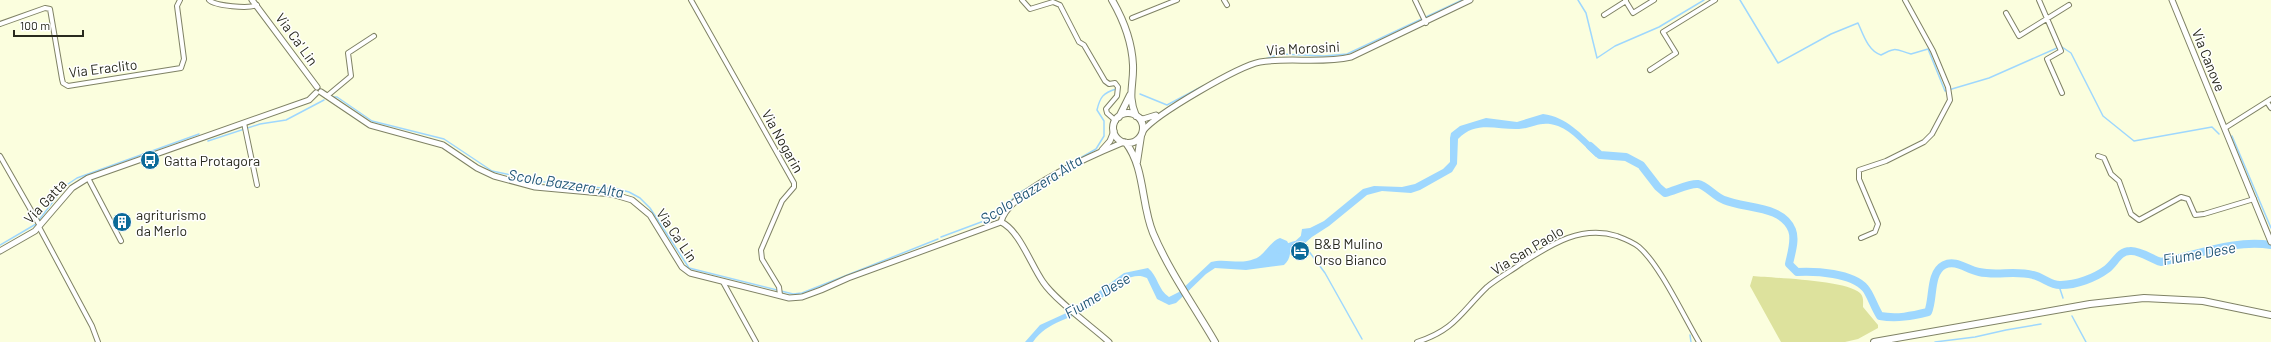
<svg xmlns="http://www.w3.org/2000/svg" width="2271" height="342" font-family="Barlow,sans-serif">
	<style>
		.green { fill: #dde29d }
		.water { fill: #9ed7fe }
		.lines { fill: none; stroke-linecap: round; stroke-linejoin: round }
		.stream { stroke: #9ed7fe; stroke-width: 1.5 }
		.river { stroke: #9ed7fe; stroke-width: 8 }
		.minor-casing { stroke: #7f8265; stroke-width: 6 }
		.tertiary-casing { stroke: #7f8265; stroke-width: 7 }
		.primary-casing { stroke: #7f8265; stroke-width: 8 }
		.minor { stroke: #fff; stroke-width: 4 }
		.tertiary { stroke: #fff; stroke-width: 5 }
		.primary { stroke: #fff; stroke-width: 6 }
		.labels { text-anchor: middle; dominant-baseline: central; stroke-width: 3; stroke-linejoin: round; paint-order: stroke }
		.street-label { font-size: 14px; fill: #292a1e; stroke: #fff }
		.poi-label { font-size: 14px; fill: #292a1e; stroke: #fff; text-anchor: start }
		.water-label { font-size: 15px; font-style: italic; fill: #1f5575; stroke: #fff }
	</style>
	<rect width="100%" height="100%" fill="#fbfede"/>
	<path class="green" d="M1753 276C1773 278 1846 280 1860 293 1864 297 1863 302 1863 307L1878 325V328L1858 339 1845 342H1781L1750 286Z"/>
	<path class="water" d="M1543 114C1567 117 1581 134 1598 150L1596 157C1584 146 1573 132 1558 126 1540 120 1535 128 1519 129 1497 130 1476 120 1458 139L1457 164 1452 172 1420 190 1411 193 1382 191 1367 195 1329 226 1301 244 1300 241 1302 229 1310 228 1324 221 1363 189 1374 186 1402 187 1415 184 1443 169 1450 162V138L1451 133 1460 126 1486 118 1517 122Z
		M1280 238 1287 241C1292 249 1291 259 1284 265L1246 270 1215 268 1206 274 1176 303 1169 305 1157 299 1147 278C1127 268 1107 296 1092 306 1073 319 1047 321 1033 342H1025L1040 325 1075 309 1124 273 1148 268C1158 276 1158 290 1169 297L1179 292 1211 262C1225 258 1240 265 1254 259 1265 256 1269 242 1280 238Z"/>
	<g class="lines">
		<path class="stream" d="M1578 0 1586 13 1597 58 1615 46 1659 27 1704 0
			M1740 0 1778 63 1831 34 1858 23C1863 34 1868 51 1881 55 1897 46 1896 50 1911 54L1928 49 1945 91 1989 78 2057 48
			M2062 47 2071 53 2103 116 2134 141 2212 127 2219 134
			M1265 59 1280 54 1324 56 1347 54 1462 0
			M1237 69 1244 65
			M1140 94 1167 105 1203 86
			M330 97H337L372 121 444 139 492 171 559 185 618 189 629 192 640 198 650 208 689 268 793 294 802 293 938 239
			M2232 136 2271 228
			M208 141 260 124 286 120 324 100
			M39 220 65 186 77 178 199 134
			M941 237 992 218 1019 193 1096 149 1104 136V121L1097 110C1100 97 1103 93 1116 89
			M1302 242 1325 273 1362 339
			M0 245 36 224
			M2059 286 2063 298
			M2072 316 2086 342
			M1690 335 1691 342
			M1935 342 1975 337 2006 330 2041 324"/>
		<path class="river" d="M1590 146 1600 155 1626 157 1641 165 1658 187 1665 193C1674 191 1690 183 1698 184 1706 185 1715 197 1724 200 1745 209 1782 205 1792 230 1796 240 1791 254 1789 264L1797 272C1816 271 1852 273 1865 288 1870 293 1874 307 1880 316 1897 319 1912 316 1928 312 1934 299 1929 273 1944 265 1956 259 1967 270 1979 272 1997 276 2015 270 2033 275 2043 277 2051 286 2061 285 2076 285 2095 278 2107 269 2115 263 2119 251 2130 251 2140 250 2151 259 2161 262 2197 255 2235 239 2271 245
			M1280 250 1298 244 1308 235"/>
		<g class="minor-casing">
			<path id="minor" d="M209 0C215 6 249 9 257 5
				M691 0 794 183V187L782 201 761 250 762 259 779 287 780 295
				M1022 0 1030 9 1053 2 1060 5 1079 42 1084 45 1105 81 1109 84 1115 83 1118 87 1117 96 1106 109 1107 113 1116 121
				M1224 0 1227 5
				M1415 0 1426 23
				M1625 0 1633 13 1654 0
				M2039 0 2061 51 2047 59 2062 93
				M2006 13 2019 36 2069 5
				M1604 15 1626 1
				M1132 18 1177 0
				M0 24 45 8 50 9 62 79 63 83 68 86 181 68 184 59 177 6 180 0
				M1650 70 1676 53 1663 32 1715 0
				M327 96 351 76 348 53 374 36
				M2267 102 2271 108
				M244 123 257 185
				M2225 128 2271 99
				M0 156 40 226
				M2098 156 2104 158 2111 174 2119 181 2131 214 2139 220 2181 197 2188 199 2195 215 2204 214 2254 199
				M88 178 121 241
				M39 227 92 326 98 342
				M1861 238 1875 232 1878 224 1859 179V170L1886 161 1924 142 1932 134 1950 100 1948 87 1933 51 1905 0
				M723 282 756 342
				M1417 342C1455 330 1461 312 1487 287 1498 278 1511 271 1522 263 1552 244 1581 225 1617 236 1625 239 1633 242 1639 247 1660 265 1684 317 1699 342"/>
		</g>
		<g class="tertiary-casing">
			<path id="tertiary" d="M252 0 317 87
				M2172 0 2271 242
				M321 92 370 125 443 145 477 168 494 176 535 187 612 194 632 200 650 215 682 267 690 273 789 298 802 297 821 290 848 278 1001 222
				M1138 117 1143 119 1156 115
				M1143 131C1156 114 1239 66 1260 62 1290 57 1321 64 1351 57L1470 0
				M1102 150 1110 141 1114 131
				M1001 222C1019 230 1031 265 1043 282 1055 300 1091 326 1109 342
				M1001 222C1008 191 1095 154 1124 142
				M0 251 35 231 72 188 88 178 309 100 316 93"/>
		</g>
		<g class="primary-casing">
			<path id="primary" d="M1112 0C1123 19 1132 42 1133 65 1134 85 1127 95 1136 116
				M1113 128a15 15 0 1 1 30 0a15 15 0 1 1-30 0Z
				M1119 117 1130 95
				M1126 143C1145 168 1141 204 1153 233 1169 271 1194 306 1215 342
				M1137 162 1141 136
				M1874 342 2090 304 2144 298 2203 301 2271 315"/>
		</g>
		<use href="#minor" class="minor"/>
		<use href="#tertiary" class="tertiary"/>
		<use href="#primary" class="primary"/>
	</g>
	<defs>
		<g id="bus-disc" transform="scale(1)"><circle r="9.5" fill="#0b6a99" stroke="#fff"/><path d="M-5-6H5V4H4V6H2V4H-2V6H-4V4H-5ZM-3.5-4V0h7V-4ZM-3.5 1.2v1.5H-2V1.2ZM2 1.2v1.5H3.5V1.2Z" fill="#fff"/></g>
		<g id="building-disc" transform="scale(1)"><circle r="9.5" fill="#0b6a99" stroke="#fff"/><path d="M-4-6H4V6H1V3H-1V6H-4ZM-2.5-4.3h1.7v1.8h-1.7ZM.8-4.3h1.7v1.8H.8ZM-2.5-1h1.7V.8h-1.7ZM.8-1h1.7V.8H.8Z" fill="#fff"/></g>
		<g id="hotel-disc" transform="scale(1)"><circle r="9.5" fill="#0b6a99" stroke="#fff"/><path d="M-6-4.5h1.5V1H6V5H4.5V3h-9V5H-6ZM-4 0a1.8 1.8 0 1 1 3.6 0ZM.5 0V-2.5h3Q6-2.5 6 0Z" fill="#fff"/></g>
	</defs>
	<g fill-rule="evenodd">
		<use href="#bus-disc" x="150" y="160"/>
		<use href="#building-disc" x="122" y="222"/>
		<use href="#hotel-disc" x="1300" y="251"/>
	</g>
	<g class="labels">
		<g class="street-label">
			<text transform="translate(297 39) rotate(54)">Via Ca' Lin</text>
			<text transform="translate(1303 48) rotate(-3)">Via Morosini</text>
			<text transform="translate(2209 60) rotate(68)">Via Canove</text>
			<text transform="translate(103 68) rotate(-7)">Via Eraclito</text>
			<text transform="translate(783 141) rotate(61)">Via Nogarin</text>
			<text transform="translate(45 201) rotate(-47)">Via Gatta</text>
			<text transform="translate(677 235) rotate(56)">Via Ca' Lin</text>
			<text transform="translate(1527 250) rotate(-31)">Via San Paolo</text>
		</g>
		<g class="poi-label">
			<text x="164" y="160">Gatta Protagora</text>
			<text x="136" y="214">agriturismo<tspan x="136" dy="16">da Merlo</tspan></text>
			<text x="1314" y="243">B&amp;B Mulino<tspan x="1314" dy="16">Orso Bianco</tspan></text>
		</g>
		<g class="water-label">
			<text transform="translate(566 183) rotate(9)">Scolo Bazzera Alta</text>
			<text transform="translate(1031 189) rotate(-32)">Scolo Bazzera Alta</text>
			<text transform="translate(2199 253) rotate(-10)">Fiume Dese</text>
			<text transform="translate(1097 295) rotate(-31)">Fiume Dese</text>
		</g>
	</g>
	<path d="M14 30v6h69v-6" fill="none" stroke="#292a1e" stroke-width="2"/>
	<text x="20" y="30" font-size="12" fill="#292a1e" stroke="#ffffff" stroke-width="3" paint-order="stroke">100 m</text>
</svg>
